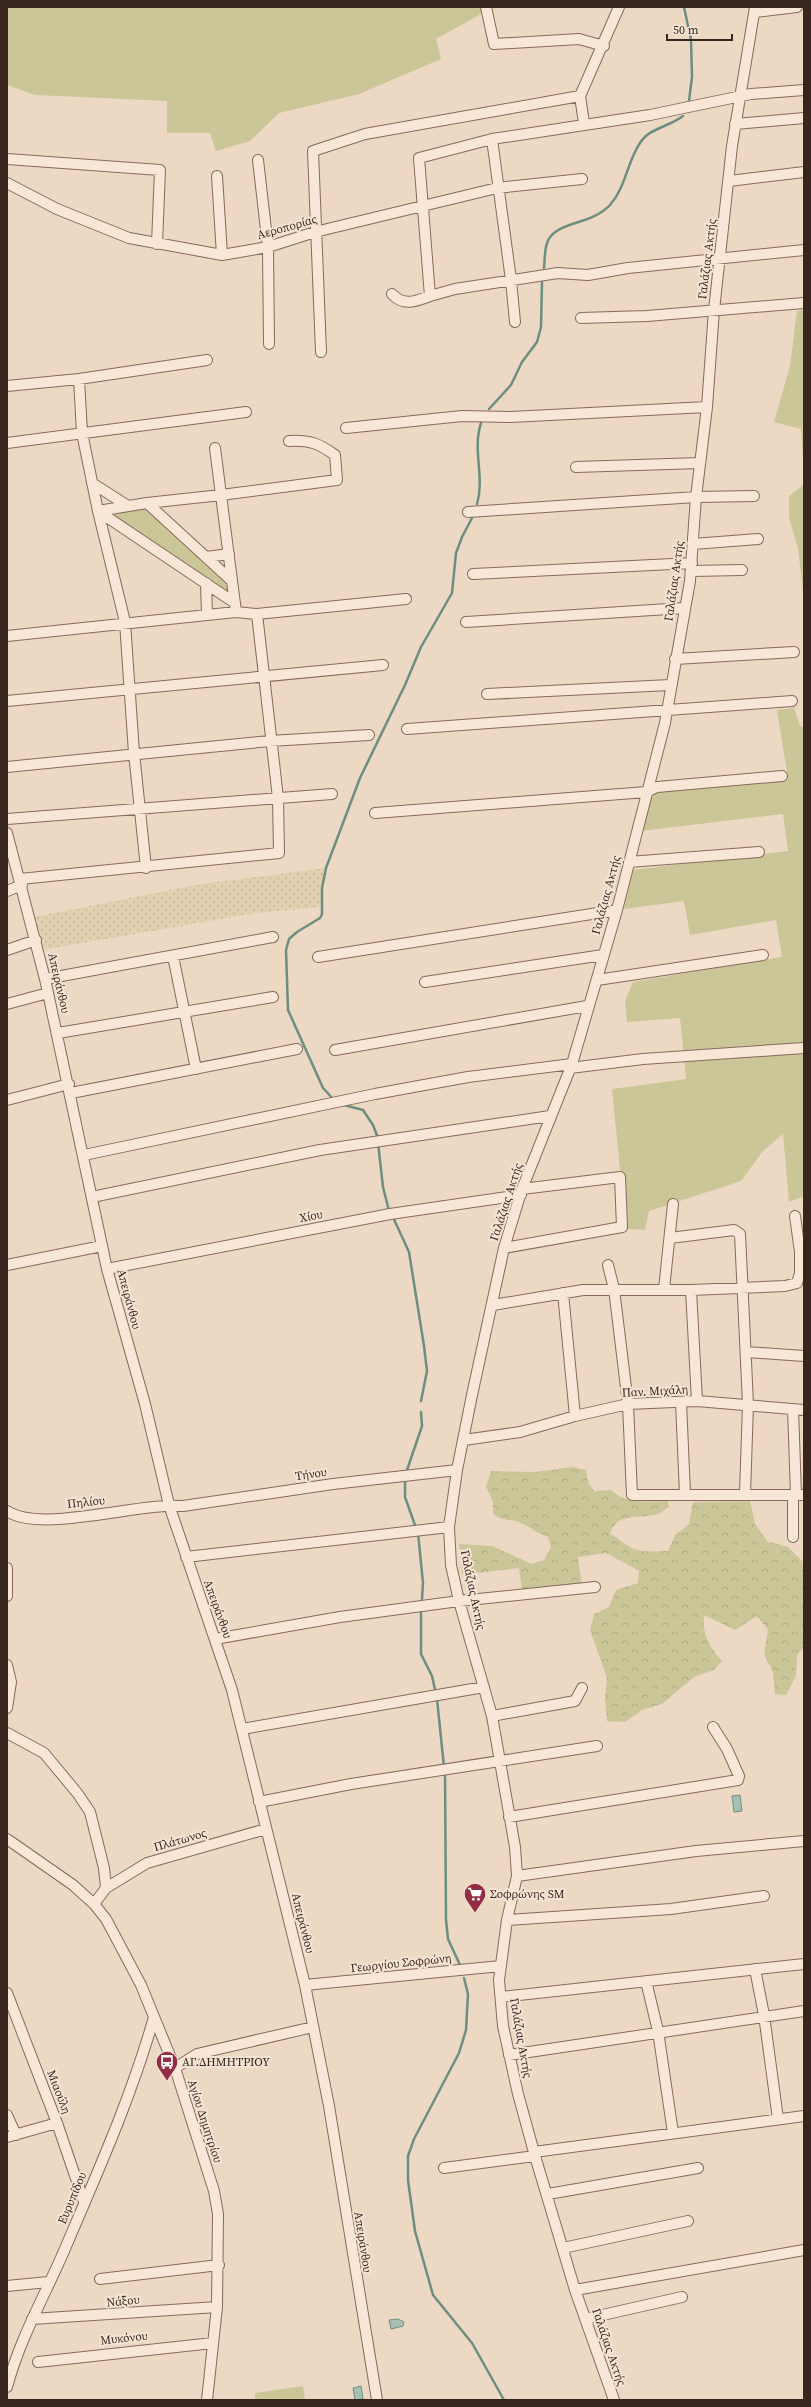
<svg xmlns="http://www.w3.org/2000/svg" width="811" height="2407" font-family="'Source Serif 4',serif">
	<style>
		.farmland { fill: url(#farmland-dots) }
		.green { fill: #cbc698 }
		.forest { fill: url(#forest-crowns) }
		.water { fill: #a6c0b3; stroke: #6d8f7f }
		.lines { fill: none; stroke-linecap: round; stroke-linejoin: round }
		.stream { stroke: #6d8f7f; stroke-width: 2.5 }
		.minor-casing { stroke: #88695b; stroke-width: 12 }
		.minor { stroke: #f8e7d7; stroke-width: 10 }
		.labels { text-anchor: middle; dominant-baseline: central; stroke-width: 4; stroke-linejoin: round; paint-order: stroke }
		.street-label { font-size: 12px; fill: #38251e; stroke: #f5e4d3 }
		.poi-label { font-size: 12px; fill: #38251e; stroke: #f5e4d3; text-anchor: start }
	</style>
	<defs>
		<pattern id="farmland-dots" width="8" height="8" patternUnits="userSpaceOnUse"><rect width="8" height="8" fill="#e3d0b1"/><path d="M2 2h.1M6 6h.1" fill="none" stroke="#c4b298" stroke-width="1.8" stroke-linecap="round"/></pattern>
		<pattern id="forest-crowns" width="20" height="18" patternUnits="userSpaceOnUse"><rect width="20" height="18" fill="#cbc698"/><path d="M2 6a3 3 0 1 1 6 0M12 15a3 3 0 1 1 6 0" fill="none" stroke="#afaa83"/></pattern>
	</defs>
	<rect width="100%" height="100%" fill="#edd8c4"/>
	<path class="farmland" d="M326 868 321 907 256 913 42 950 34 917 201 884Z"/>
	<path class="green" d="M7 7H481V14L436 39 441 59 359 94 279 113 250 141 216 151 210 133H167V101L35 95 7 85Z
		M804 310V475L801 429 774 422 790 366 797 311Z
		M804 484V599L798 549 789 517V496Z
		M145 507 229 583 230 595 107 512Z
		M794 708 800 726H804V1196L789 1202 783 1134 763 1151 741 1181 649 1211 645 1230 626 1229 612 1089 686 1079 680 1018 627 1022 625 1001 633 982 782 957 776 920 690 935 684 901 624 909 633 870 788 851 783 814 641 831 653 795 661 791 788 779 777 710Z
		M303 2386 305 2400H255V2393Z"/>
	<path class="forest" d="M573 1467 586 1470 588 1482 594 1491 611 1490C627 1505 647 1501 668 1501L669 1507C665 1509 662 1513 658 1514 640 1519 616 1512 610 1534 619 1538 626 1546 634 1549 645 1553 657 1551 668 1551L675 1535 689 1524 693 1502 750 1501 755 1524 767 1541 788 1547 804 1563V1647L797 1655 796 1676 786 1695 775 1694 773 1672 764 1654 768 1630 757 1616 735 1630 704 1615C702 1635 709 1646 722 1661L714 1670 694 1677 662 1704 642 1710 625 1722 607 1721 605 1699 607 1678 590 1630 594 1614 609 1607 616 1590 638 1583 639 1571 606 1553 578 1557 582 1586 522 1591 519 1568 462 1575 459 1544 492 1546 532 1564 544 1560 551 1547 548 1537C538 1534 532 1528 523 1524 513 1518 502 1522 493 1514V1502L486 1487 491 1471 535 1472Z"/>
	<path class="water" d="M740 1795 742 1811 734 1812 732 1796Z
		M398 2319 404 2322 403 2326 391 2329 389 2320Z
		M361 2386 363 2399 355 2400 353 2388Z"/>
	<g class="lines">
		<path class="stream" d="M684 7 691 40 692 77 689 101
			M544 268C545 258 544 244 551 236 564 221 592 224 610 205 626 187 627 162 640 143 649 128 669 127 683 116
			M489 409 511 385 522 362 537 342 541 327 542 282
			M477 504C485 477 472 450 481 423
			M334 1100 323 1088 288 1010 286 950 289 939 297 932 320 918 322 914V888L326 868 360 778 405 685 421 647 452 593 456 553 462 537 472 518
			M344 1105 363 1110 373 1125 378 1138
			M378 1143 383 1187 389 1211
			M392 1215 409 1252 424 1346 427 1371 421 1401
			M406 1473 422 1426 421 1412
			M405 1478V1497L416 1528
			M418 1533 423 1583 422 1599
			M421 1613V1654L432 1676 436 1694
			M437 1699 444 1767
			M445 1772 446 1920 448 1939 460 1965
			M464 1978 468 1994 466 2030 459 2053 414 2139 408 2156V2180L415 2231 433 2295 472 2343 504 2400"/>
		<g class="minor-casing">
			<path id="minor" d="M486 7 494 44 579 39 604 46
				M755 12 797 7
				M580 96 619 7
				M735 124 804 118
				M492 139 419 158 430 296 455 289 558 273 588 275 628 268 804 250
				M7 159 160 170 157 244
				M258 160 268 247 269 344
				M217 176 222 255
				M729 181 804 172
				M7 183 57 209 129 238 222 255 268 247 315 232 497 188 582 179
				M392 294C404 307 416 301 430 296
				M581 318 647 316 804 303
				M515 322 511 280 492 139 650 115 751 94 804 90
				M321 352 313 151 365 134 580 96 584 123
				M79 379 82 433 98 511 235 603
				M7 386 79 379 207 360
				M346 428 462 416 511 417 707 407
				M7 443 246 412
				M215 448 221 495 337 480 335 455C318 443 310 440 289 441
				M576 467 700 463
				M92 483 128 506
				M147 503 232 581
				M468 512 696 497 754 496
				M693 544 758 539
				M206 557 229 554
				M691 571 742 570
				M473 574 692 563
				M206 583 207 615
				M257 614 406 599
				M466 622 684 608
				M7 636 207 615 236 612 257 614 278 798 279 853 20 879
				M675 659 794 652
				M487 694 670 685
				M7 701 383 665
				M407 729 792 701
				M7 767 270 741 369 735
				M375 813 646 792 657 787 782 776
				M7 819 332 794
				M7 833 45 979 107 1269 145 1404 169 1505 232 1690 305 1985 329 2106 377 2400
				M629 862 759 852
				M146 868 134 753 125 622 98 511 147 503 221 495 236 612
				M7 891 22 885
				M7 950 36 940
				M173 956 196 1069
				M318 957 617 910
				M45 979 273 937
				M597 980 763 955
				M425 982 603 955
				M7 1004 48 993
				M58 1033 273 997
				M335 1050 587 1006
				M570 1068 643 1059 804 1048
				M71 1093 297 1049
				M7 1100 69 1084
				M84 1155 375 1094 468 1077 572 1064
				M92 1197 320 1150 550 1116
				M795 1216 800 1252
				M670 1238 734 1230 740 1234 748 1404 745 1494
				M504 1248 622 1227 620 1177 522 1189
				M7 1265 102 1246
				M608 1265 614 1289 628 1404 632 1495H804
				M107 1269 390 1214 521 1195
				M664 1289 673 1204
				M691 1290 697 1401
				M563 1293 575 1416
				M493 1305 583 1290H691L785 1286 797 1283 800 1273V1252L804 1251
				M746 1352 804 1356
				M681 1402 685 1494
				M793 1409 796 1495
				M464 1440 520 1432 575 1416 628 1404 697 1401 804 1410
				M7 1511C41 1534 140 1502 183 1506L333 1484 457 1470
				M793 1537V1495
				M186 1557 449 1527
				M7 1568V1596
				M215 1639 340 1617 459 1601 595 1587
				M7 1665 11 1682 7 1708
				M492 1716 575 1701 582 1688
				M242 1729 484 1687
				M7 1733 44 1753 78 1794 90 1812 104 1868 106 1888 94 1904
				M259 1802 351 1784 597 1746
				M509 1817 738 1780 739 1776 727 1749 713 1727
				M7 1839 73 1885 94 1904 106 1919 141 1985 175 2068 214 2191 218 2214 217 2307 207 2400
				M517 1876 696 1851 804 1841
				M106 1888 147 1863 266 1829
				M507 1920 671 1909 764 1896
				M755 1969 764 2015 778 2119
				M646 1981 658 2031 673 2133
				M305 1985 501 1966
				M7 1993 57 2123 84 2202
				M501 1997 804 1964
				M509 2055 804 2011
				M175 2068 197 2054 313 2027
				M7 2115 16 2135
				M7 2137 57 2123
				M534 2152 804 2116
				M444 2168 535 2156
				M548 2194 698 2168
				M563 2248 688 2221
				M100 2279 219 2265
				M7 2286 48 2282
				M575 2290 804 2250
				M32 2319 217 2307
				M585 2319 682 2297
				M38 2362 213 2343
				M7 2387C21 2335 47 2292 67 2244 99 2169 132 2095 154 2017
				M614 2400 575 2290 535 2156 518 2094 503 2026 499 1980 507 1920 517 1876 515 1847 492 1716 459 1601 451 1565 449 1527 457 1470 472 1395 504 1248 522 1189 572 1064 617 910 665 723 690 581 696 497 707 407 714 310 732 146 755 7"/>
		</g>
		<use href="#minor" class="minor"/>
	</g>
	<defs>
		<g id="supermarket-pin" transform="scale(1.15)"><path d="M0 17L-7.5 6A9.5 9.5 0 1 1 7.5 6Z" fill="#962c43" stroke="#f5e4d3"/><path d="M-6-5.5h2.5l.6 2H6L4.5 2H-2.5L-4.4-4H-6ZM-1.5 3.2a1.3 1.3 0 1 0 .1 0ZM3 3.2a1.3 1.3 0 1 0 .1 0Z" fill="#fff"/></g>
		<g id="bus-pin" transform="scale(1.15)"><path d="M0 17L-7.5 6A9.5 9.5 0 1 1 7.5 6Z" fill="#962c43" stroke="#f5e4d3"/><path d="M-5-6H5V4H4V6H2V4H-2V6H-4V4H-5ZM-3.5-4V0h7V-4ZM-3.5 1.2v1.5H-2V1.2ZM2 1.2v1.5H3.5V1.2Z" fill="#fff"/></g>
	</defs>
	<g fill-rule="evenodd">
		<use href="#supermarket-pin" x="475" y="1894"/>
		<use href="#bus-pin" x="167" y="2062"/>
	</g>
	<g class="labels">
		<g class="street-label">
			<text transform="translate(287 227) rotate(-16)">Αεροπορίας</text>
			<text transform="translate(707 259) rotate(-83)">Γαλάζιας Ακτής</text>
			<text transform="translate(674 581) rotate(-82)">Γαλάζιας Ακτής</text>
			<text transform="translate(606 895) rotate(-75)">Γαλάζιας Ακτής</text>
			<text transform="translate(59 983) rotate(77)">Απειράνθου</text>
			<text transform="translate(506 1202) rotate(-72)">Γαλάζιας Ακτής</text>
			<text transform="translate(311 1216) rotate(-11)">Χίου</text>
			<text transform="translate(129 1299) rotate(75)">Απειράνθου</text>
			<text transform="translate(655 1391) rotate(-3)">Παν. Μιχάλη</text>
			<text transform="translate(311 1474) rotate(-8)">Τήνου</text>
			<text transform="translate(86 1502) rotate(-6)">Πηλίου</text>
			<text transform="translate(473 1590) rotate(78)">Γαλάζιας Ακτής</text>
			<text transform="translate(218 1609) rotate(70)">Απειράνθου</text>
			<text transform="translate(180 1840) rotate(-16)">Πλάτωνος</text>
			<text transform="translate(303 1923) rotate(76)">Απειράνθου</text>
			<text transform="translate(401 1963) rotate(-6)">Γεωργίου Σοφρώνη</text>
			<text transform="translate(521 2038) rotate(80)">Γαλάζιας Ακτής</text>
			<text transform="translate(59 2092) rotate(69)">Μιαούλη</text>
			<text transform="translate(205 2121) rotate(72)">Αγίου Δημητρίου</text>
			<text transform="translate(72 2198) rotate(-67)">Ευρυπίδου</text>
			<text transform="translate(363 2242) rotate(81)">Απειράνθου</text>
			<text transform="translate(123 2301) rotate(-5)">Νάξου</text>
			<text transform="translate(124 2338) rotate(-6)">Μυκόνου</text>
			<text transform="translate(609 2347) rotate(71)">Γαλάζιας Ακτής</text>
		</g>
		<g class="poi-label">
			<text x="490" y="1894">Σοφρώνης SM</text>
			<text x="182" y="2062">ΑΓ.ΔΗΜΗΤΡΙΟΥ</text>
		</g>
	</g>
	<rect width="811" height="2407" fill="none" stroke="#38251e" stroke-width="16"/>
	<path d="M667 34v6h65v-6" fill="none" stroke="#38251e" stroke-width="2"/>
	<text x="673" y="34" font-size="12" fill="#38251e" stroke="#f5e4d3" stroke-width="3" paint-order="stroke">50 m</text>
</svg>
